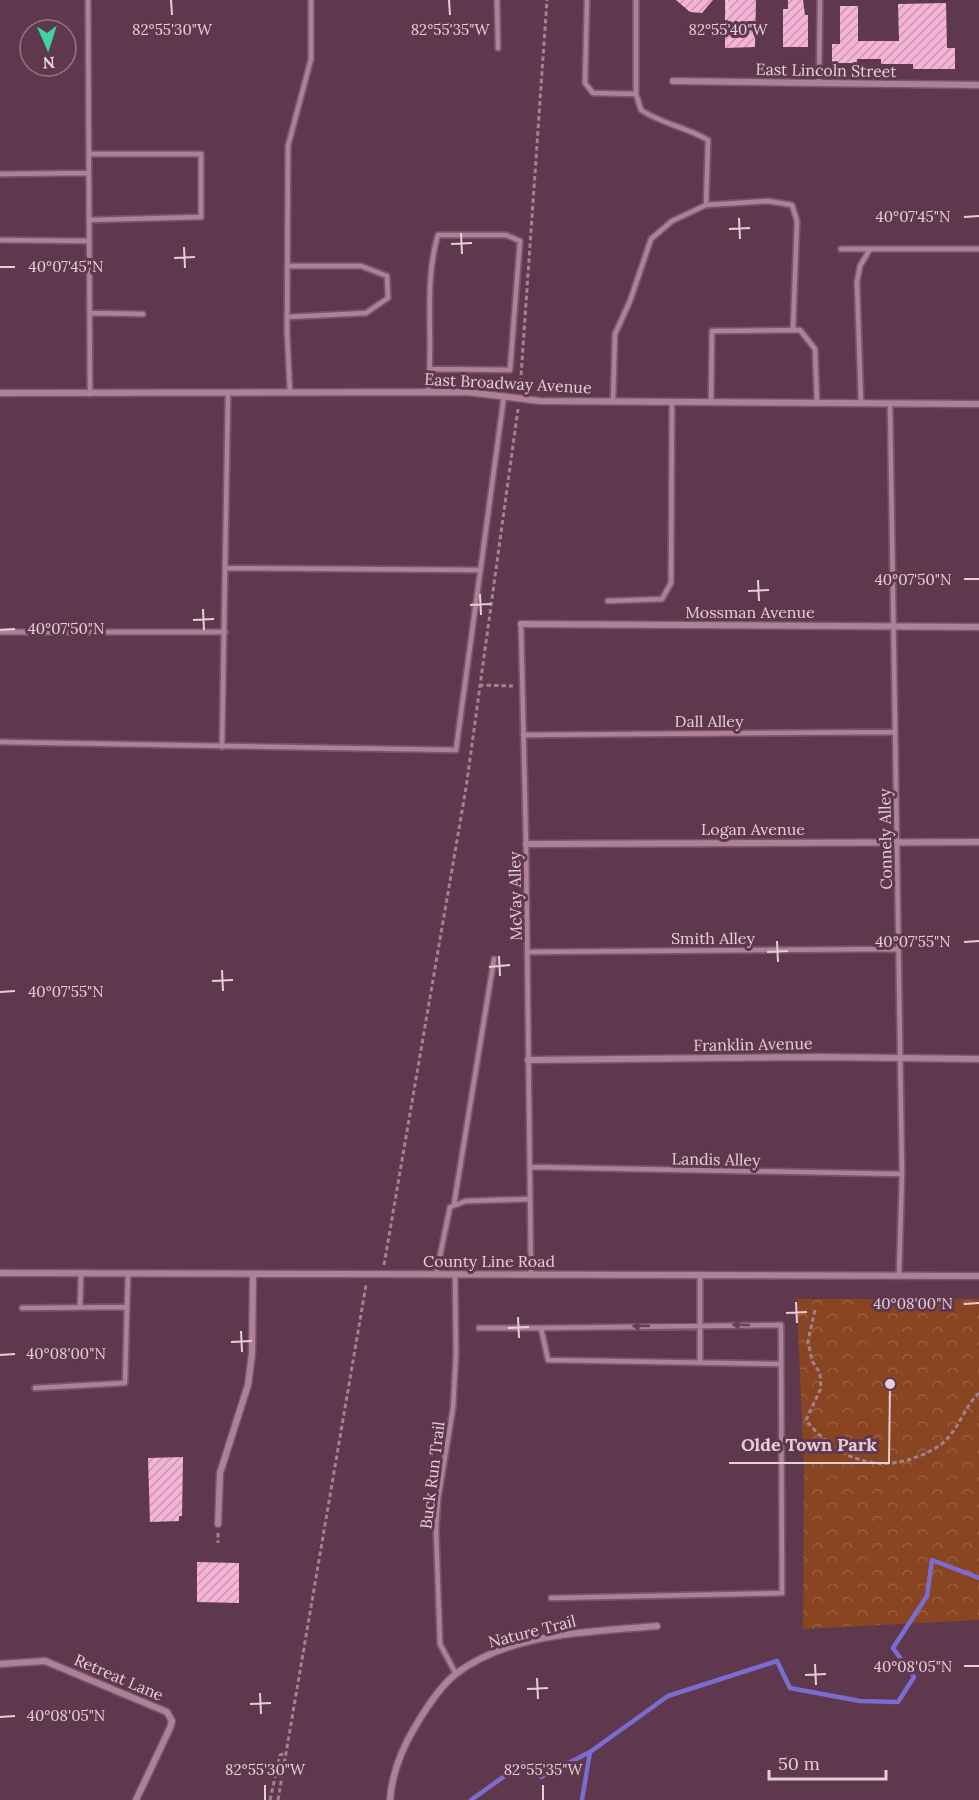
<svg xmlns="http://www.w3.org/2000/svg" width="979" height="1800" font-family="Lora,serif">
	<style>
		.park { fill: url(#park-crowns) }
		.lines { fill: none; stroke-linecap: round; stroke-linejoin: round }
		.stream { stroke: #796ed0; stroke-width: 4.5 }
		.building { fill: url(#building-hatch) }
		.service-casing { stroke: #785669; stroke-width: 8 }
		.minor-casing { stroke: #785669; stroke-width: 9 }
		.path { stroke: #a28192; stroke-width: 3; stroke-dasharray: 4.5 3; stroke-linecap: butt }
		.service { stroke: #af8199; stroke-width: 4.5 }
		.minor { stroke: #af8199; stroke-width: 6 }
		.oneway { fill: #683f56 }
		.ticks { fill: none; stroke: #e6cdd9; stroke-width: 2 }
		.labels { text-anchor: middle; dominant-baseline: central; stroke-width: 6; stroke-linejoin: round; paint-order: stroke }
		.street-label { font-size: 16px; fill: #e6cdd9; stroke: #60384e }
		.ticks-label { font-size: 15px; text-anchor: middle; fill: #e6cdd9; stroke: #60384e; stroke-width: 6; stroke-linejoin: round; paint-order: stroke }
		.leader { fill: none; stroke: #e6cdd9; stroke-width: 2 }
		.callout-dot { fill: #e6cdd9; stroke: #60384e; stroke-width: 2 }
		.callout-label { font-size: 18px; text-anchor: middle; font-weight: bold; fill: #e6cdd9; stroke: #60384e; stroke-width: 6; stroke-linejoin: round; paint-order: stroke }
	</style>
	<defs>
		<pattern id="park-crowns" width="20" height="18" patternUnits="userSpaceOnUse" patternTransform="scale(1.5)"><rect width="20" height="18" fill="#894521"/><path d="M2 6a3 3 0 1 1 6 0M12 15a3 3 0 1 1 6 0" fill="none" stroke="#9a5f41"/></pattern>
		<pattern id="building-hatch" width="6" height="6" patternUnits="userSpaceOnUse" patternTransform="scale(1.5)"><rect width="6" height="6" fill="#f5b4d7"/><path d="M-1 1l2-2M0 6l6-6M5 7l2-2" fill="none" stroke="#c996b2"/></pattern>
	</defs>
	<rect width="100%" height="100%" fill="#60384e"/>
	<path class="park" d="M797 1299H979V1620L803 1629 804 1470Z"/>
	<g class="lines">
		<path class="stream" d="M471 1800 523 1763 541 1777 590 1752
			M582 1800 590 1752 668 1696 777 1661 790 1688 860 1701 898 1702 914 1677 893 1648 927 1596 932 1560 979 1578"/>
	</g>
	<path class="building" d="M676 0H713L702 13 690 12Z
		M725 0H756L755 47 725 48Z
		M788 0H803L805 15H808V47H783V9H788Z
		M946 3 947 48H955V69H913V64H881V59H857V63H832V44H840V6H858V41H899L898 4Z
		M183 1457 182 1516H179V1521L150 1522 148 1458Z
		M197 1562 239 1563V1603L197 1602Z"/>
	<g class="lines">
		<g class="service-casing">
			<path id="service" d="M88 0 90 394
				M497 0 498 48
				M587 0 585 83 593 93 636 94
				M819 83 820 0
				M89 154H201V217L89 220
				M0 174 89 173
				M706 205 768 201 792 205 797 221 793 329
				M0 240 89 241
				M841 249H979
				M90 313 143 314
				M287 317 366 313 388 298 387 276 361 266H287
				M428 392C434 340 423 285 438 235H506L520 241 510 370 431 369
				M290 393 287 332 288 146 311 59V0
				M613 401 615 334 630 301 651 239 672 221 706 205 708 140C686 127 662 124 641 110L636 94V0
				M711 402 712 331 800 330 815 349 817 403
				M861 403 857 282 860 266 870 249
				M890 403 902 1174 899 1276
				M227 568 480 570
				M608 601 662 599 671 583 672 402
				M521 624 526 844 531 1275
				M0 632H225
				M523 735 895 732
				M0 742 456 750 504 396
				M222 747 228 393
				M528 952 898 949
				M530 1167 902 1174
				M454 1204 494 959
				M436 1275 450 1207 466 1201 530 1199
				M455 1275 456 1354 453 1408 438 1499 436 1529 440 1644 456 1674
				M700 1275V1361
				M80 1306 81 1274
				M22 1308 127 1307 128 1274
				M479 1328H541L548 1360 781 1364
				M541 1328 781 1325 782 1593 551 1598
				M35 1388 125 1383 127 1307"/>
		</g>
		<g class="minor-casing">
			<path id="minor" d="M673 81 979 85
				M0 393 467 392 540 401 979 404
				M521 624 979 627
				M526 844 979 842
				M528 1060 821 1057 979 1059
				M0 1273 979 1276
				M218 1524 220 1473 248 1385 252 1354 253 1274
				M0 1664 45 1661 167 1712 172 1721 170 1728 136 1800
				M390 1800C392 1773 401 1750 415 1727 426 1708 440 1686 457 1673 512 1632 592 1632 657 1626"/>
		</g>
		<path class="path" d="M520 390 547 0
			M479 685 513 686
			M384 1265 466 788 518 409
			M815 1310 808 1341 812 1361 820 1373 821 1388 806 1420C832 1453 869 1473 911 1459 923 1455 939 1448 947 1439 960 1425 966 1405 979 1393
			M218 1533V1543
			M270 1800 280 1755 286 1753
			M278 1800 366 1285"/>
		<use href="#service" class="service"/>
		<use href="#minor" class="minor"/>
	</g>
	<defs><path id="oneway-solid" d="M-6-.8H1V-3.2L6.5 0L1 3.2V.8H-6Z" transform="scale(1.5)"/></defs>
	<g class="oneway">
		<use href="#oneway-solid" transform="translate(741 1325) rotate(-179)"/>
		<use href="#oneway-solid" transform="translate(641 1326) rotate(179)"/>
	</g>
	<path class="ticks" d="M171 0 172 15M449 0 450 15M727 0 728 15M964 217 979 216M739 218 740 239M729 229 750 228M461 233 462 254M451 244 472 243M184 247 185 268M174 258 195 257M0 267H15M964 579H979M758 580 759 601M748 591 769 590M480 594 481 615M470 605 491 604M203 609 204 630M193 620 214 619M0 630 15 629M777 941 778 962M964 942 979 941M767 952 788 951M499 956 500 976M489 967 510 965M222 970 223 991M212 981 233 980M0 992 15 991M796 1302 797 1323M964 1304 979 1303M786 1313 807 1312M518 1317 519 1338M508 1328 529 1327M241 1331 242 1352M231 1342 252 1341M0 1355 15 1354M815 1664 816 1685M964 1666H979M805 1675 826 1674M537 1678 538 1699M527 1689 548 1688M260 1693 261 1714M250 1704 271 1703M0 1717 15 1716M265 1785V1800M543 1785V1800"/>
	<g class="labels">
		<g class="street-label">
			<text transform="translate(826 70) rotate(1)">East Lincoln Street</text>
			<text transform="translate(508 383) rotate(3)">East Broadway Avenue</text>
			<text x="750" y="612">Mossman Avenue</text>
			<text x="709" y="721">Dall Alley</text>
			<text x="753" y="829">Logan Avenue</text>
			<text transform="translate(885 839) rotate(-91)">Connely Alley</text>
			<text transform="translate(515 896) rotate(-91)">McVay Alley</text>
			<text x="713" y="938">Smith Alley</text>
			<text transform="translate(753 1044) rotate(-1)">Franklin Avenue</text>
			<text transform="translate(716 1159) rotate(1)">Landis Alley</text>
			<text x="489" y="1261">County Line Road</text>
			<text transform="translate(432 1475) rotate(-83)">Buck Run Trail</text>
			<text transform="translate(532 1631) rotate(-14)">Nature Trail</text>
			<text transform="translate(119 1677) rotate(23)">Retreat Lane</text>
		</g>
	</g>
	<g class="ticks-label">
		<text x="172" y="35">82°55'30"W</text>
		<text x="450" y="35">82°55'35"W</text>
		<text x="728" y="35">82°55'40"W</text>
		<text x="913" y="222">40°07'45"N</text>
		<text x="66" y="272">40°07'45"N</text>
		<text x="913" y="585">40°07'50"N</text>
		<text x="66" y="634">40°07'50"N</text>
		<text x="913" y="947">40°07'55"N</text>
		<text x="66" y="997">40°07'55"N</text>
		<text x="913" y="1309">40°08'00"N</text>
		<text x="66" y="1359">40°08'00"N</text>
		<text x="913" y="1672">40°08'05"N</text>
		<text x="66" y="1721">40°08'05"N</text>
		<text x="265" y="1775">82°55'30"W</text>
		<text x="543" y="1775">82°55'35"W</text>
	</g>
	<path class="leader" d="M890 1384L889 1463H729"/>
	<circle class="callout-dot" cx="890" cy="1384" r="6"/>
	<g class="callout-label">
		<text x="809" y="1451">Olde Town Park</text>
	</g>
	<g transform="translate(48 48) rotate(177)"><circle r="28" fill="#60384e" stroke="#967486" stroke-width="1.5"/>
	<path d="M0-4.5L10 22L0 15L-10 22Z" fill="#3fd4a2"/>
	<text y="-9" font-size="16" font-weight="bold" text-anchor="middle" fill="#e6cdd9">N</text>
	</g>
	<path d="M769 1770v9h117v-9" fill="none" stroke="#e6cdd9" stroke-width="3"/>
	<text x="778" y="1770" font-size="18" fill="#e6cdd9" stroke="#60384e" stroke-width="4.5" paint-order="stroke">50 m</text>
</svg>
